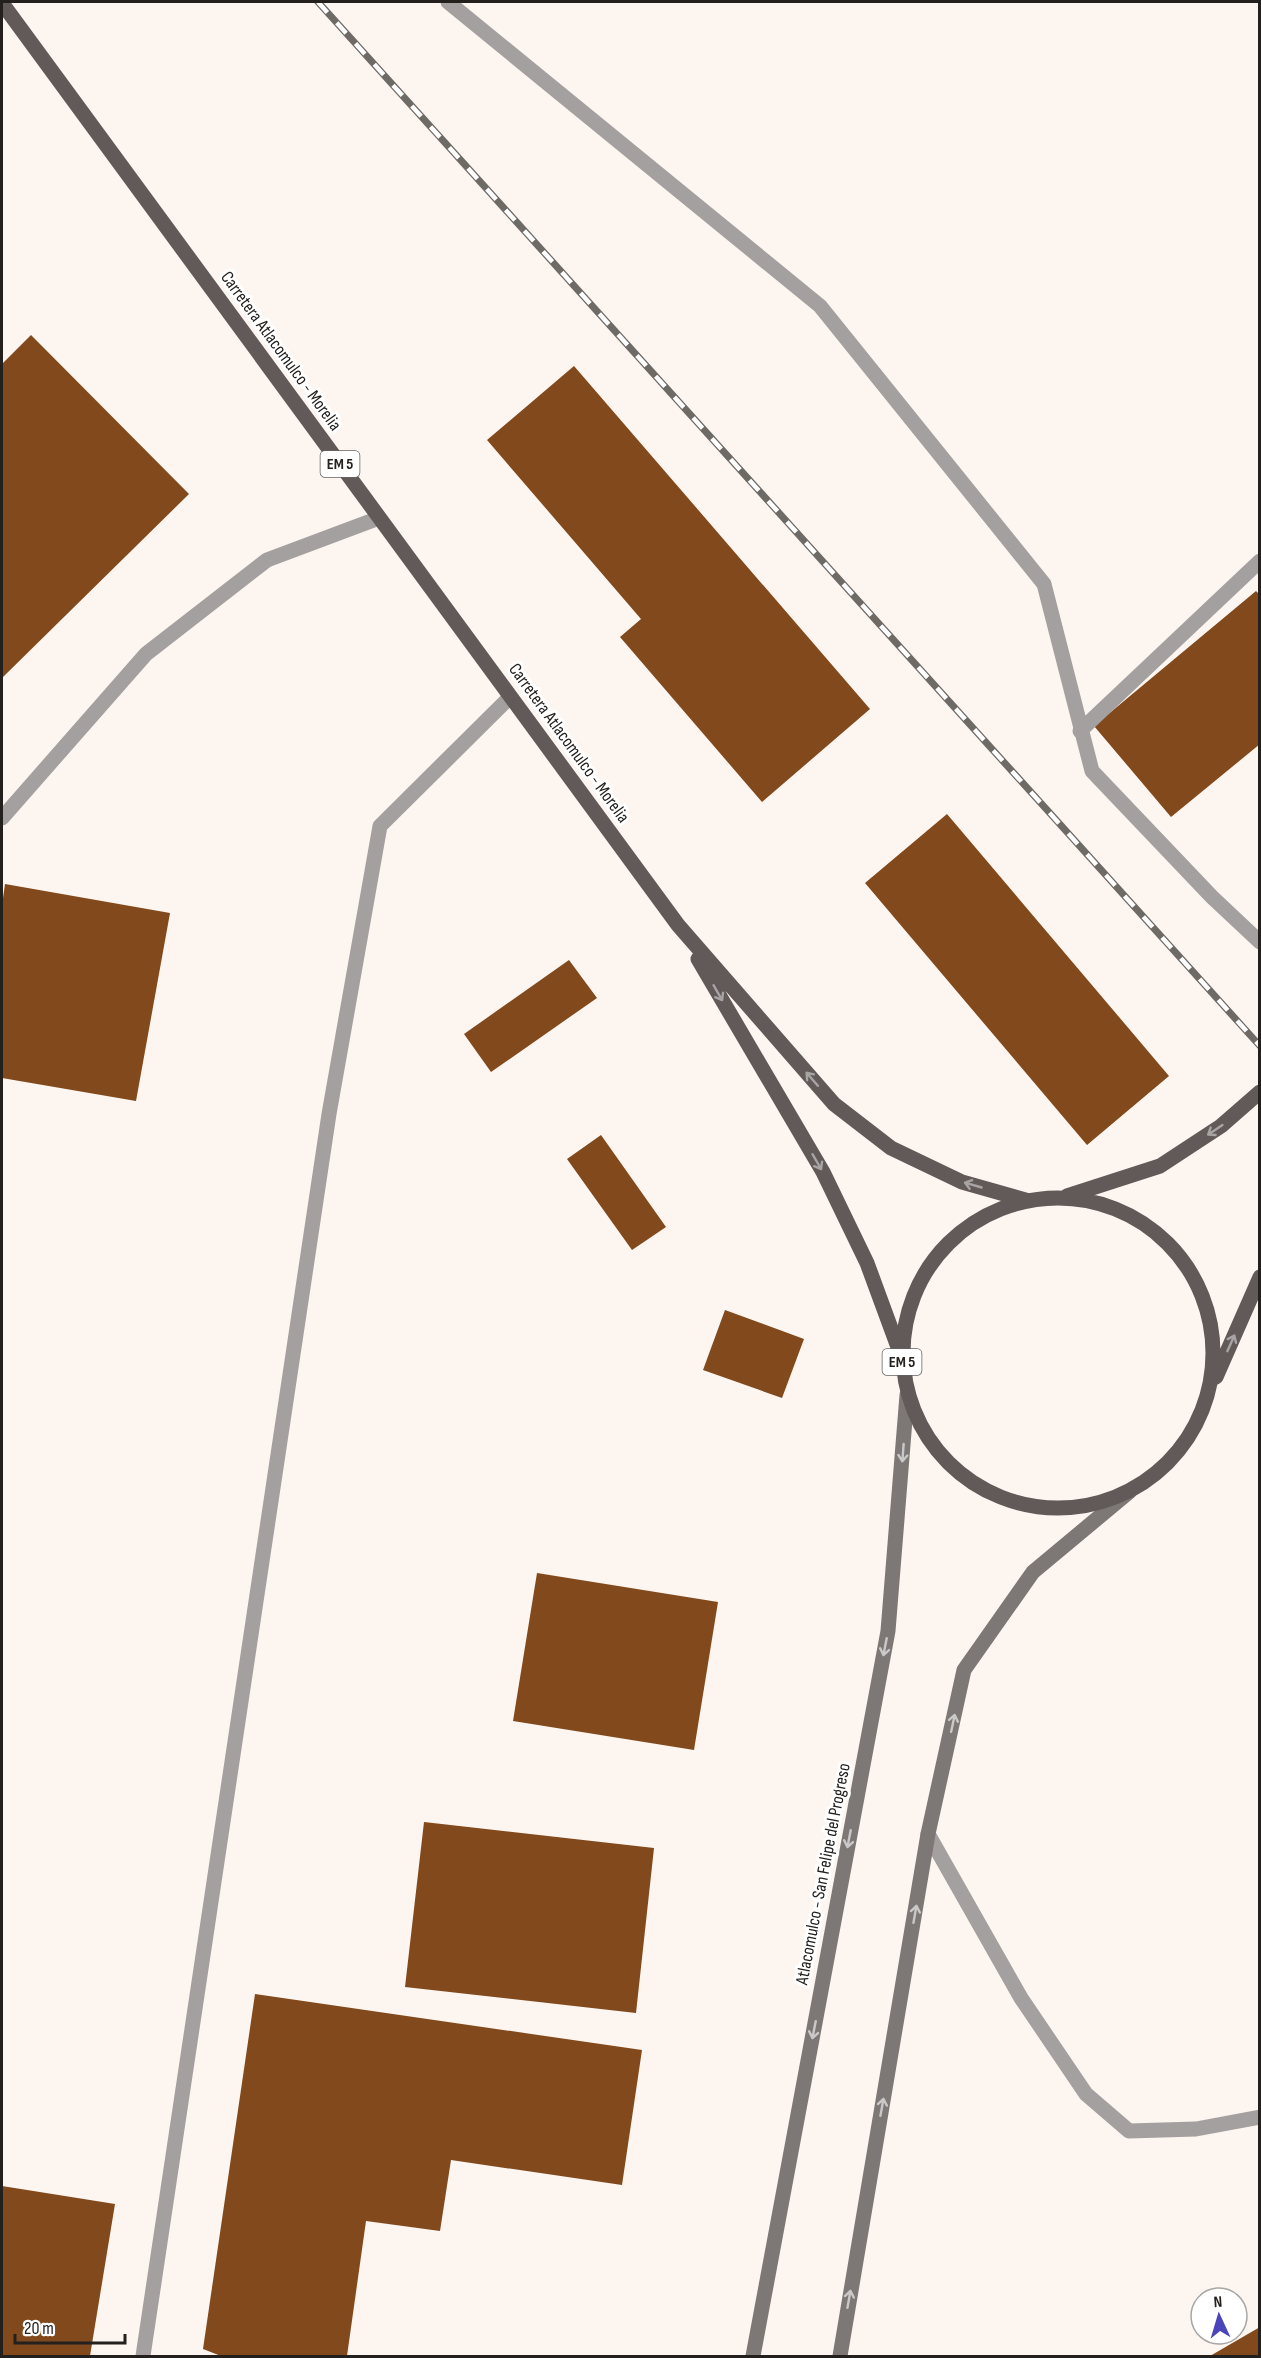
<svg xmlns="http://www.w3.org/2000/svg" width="1261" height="2358" font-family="'Sofia Sans Condensed',sans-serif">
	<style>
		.building { fill: #81491c }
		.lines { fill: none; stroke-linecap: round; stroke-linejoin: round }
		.service { stroke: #a4a0a0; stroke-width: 15 }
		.minor { stroke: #a4a0a0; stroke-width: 15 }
		.secondary { stroke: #7d7776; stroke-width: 15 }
		.primary { stroke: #615a59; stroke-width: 15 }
		.rail-casing { stroke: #6e6a66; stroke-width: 7 }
		.rail { stroke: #fff; stroke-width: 4.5; stroke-dasharray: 14; stroke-linecap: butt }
		.oneway { stroke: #a8a4a4 }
		.oneway2 { stroke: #cbc9c8 }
		.labels { text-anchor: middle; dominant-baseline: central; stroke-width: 6; stroke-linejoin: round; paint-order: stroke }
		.shield { fill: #fff; stroke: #656362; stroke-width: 1.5 }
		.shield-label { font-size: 16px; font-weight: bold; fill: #23201e }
		.street-label { font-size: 18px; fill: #23201e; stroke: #fff }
	</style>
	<rect width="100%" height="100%" fill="#fdf5ef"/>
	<path class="building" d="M31 335 189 494 2 678V364Z
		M574 366 870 709 762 802 620 637 641 619 487 440Z
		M1256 591 1260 595V744L1171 817 1094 726Z
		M947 814 1169 1076 1087 1145 865 883Z
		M5 884 170 913 136 1101 2 1078V905Z
		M569 960 597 998 491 1072 464 1034Z
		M601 1135 666 1227 632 1250 567 1159Z
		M725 1310 804 1339 782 1398 703 1370Z
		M537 1573 718 1602 694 1750 513 1721Z
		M424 1822 654 1848 636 2013 405 1987Z
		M255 1994 642 2050 622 2185 451 2160 440 2231 366 2221 347 2356H221L203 2349Z
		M2 2186 115 2204 90 2356H2Z
		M1260 2327V2356H1210Z"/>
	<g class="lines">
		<path class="service" d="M1080 731 1260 561"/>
		<path class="minor" d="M448 2 820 306 1044 584 1092 771 1212 897 1260 942
			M2 818 146 654 267 560 379 518
			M928 1834 1021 1998 1086 2094 1129 2131 1196 2129 1260 2117
			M143 2356 329 1114 380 826 510 697"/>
		<path class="secondary" d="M753 2356 888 1631 907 1395
			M840 2356 928 1834 964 1670 1033 1572 1129 1492"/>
		<path class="primary" d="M2 3 678 925 834 1104 891 1148 962 1182 1029 1201
			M698 959 823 1172 867 1263 899 1350
			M1067 1196 1160 1166 1221 1126 1260 1092
			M903 1353a155 155 0 1 1 310 0a155 155 0 1 1-310 0Z
			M1216 1377 1260 1277"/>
		<g class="rail-casing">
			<path id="rail" d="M318 2 1260 1046"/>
		</g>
		<use href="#rail" class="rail"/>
	</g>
	<defs><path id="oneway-shaft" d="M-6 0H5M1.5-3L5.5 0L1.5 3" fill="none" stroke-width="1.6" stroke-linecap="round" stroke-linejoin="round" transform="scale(1.5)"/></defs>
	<g class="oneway">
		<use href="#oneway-shaft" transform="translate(718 993) rotate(60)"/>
		<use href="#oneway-shaft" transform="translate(812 1079) rotate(-131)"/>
		<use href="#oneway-shaft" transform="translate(1215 1130) rotate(146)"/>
		<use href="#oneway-shaft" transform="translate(817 1162) rotate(60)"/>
		<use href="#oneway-shaft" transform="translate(973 1185) rotate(-164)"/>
		<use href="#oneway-shaft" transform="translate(1231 1343) rotate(-66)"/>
	</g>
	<g class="oneway2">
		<use href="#oneway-shaft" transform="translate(903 1453) rotate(94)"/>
		<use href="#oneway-shaft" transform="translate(885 1647) rotate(101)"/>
		<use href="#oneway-shaft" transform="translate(953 1723) rotate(-78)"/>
		<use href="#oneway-shaft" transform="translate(849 1839) rotate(101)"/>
		<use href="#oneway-shaft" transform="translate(915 1914) rotate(-80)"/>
		<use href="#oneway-shaft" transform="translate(814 2030) rotate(101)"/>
		<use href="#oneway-shaft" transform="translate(882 2107) rotate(-80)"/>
		<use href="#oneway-shaft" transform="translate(849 2299) rotate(-80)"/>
	</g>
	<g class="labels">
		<g class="shield">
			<rect x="320.5" y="451" width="39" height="26" rx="4.5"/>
			<rect x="882.5" y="1349" width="39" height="26" rx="4.5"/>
		</g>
		<g class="shield-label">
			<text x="340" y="464">EM 5</text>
			<text x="902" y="1362">EM 5</text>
		</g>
		<g class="street-label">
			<text transform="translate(281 351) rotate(54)">Carretera Atlacomulco - Morelia</text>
			<text transform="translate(569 743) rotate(54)">Carretera Atlacomulco - Morelia</text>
			<text transform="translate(823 1874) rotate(-79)">Atlacomulco - San Felipe del Progreso</text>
		</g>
	</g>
	<rect width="1261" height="2358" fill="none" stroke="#23201e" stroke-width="6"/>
	<g transform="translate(1219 2316) rotate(356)"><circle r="28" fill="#ffffff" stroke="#a7a6a5" stroke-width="1.5"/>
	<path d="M0-4.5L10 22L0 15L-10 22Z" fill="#4a45bb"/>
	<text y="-9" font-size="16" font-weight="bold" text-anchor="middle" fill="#23201e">N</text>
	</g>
	<path d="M15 2334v9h110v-9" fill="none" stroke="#23201e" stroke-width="3"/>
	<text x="24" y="2334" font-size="18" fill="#23201e" stroke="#ffffff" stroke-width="4.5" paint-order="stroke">20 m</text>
</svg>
